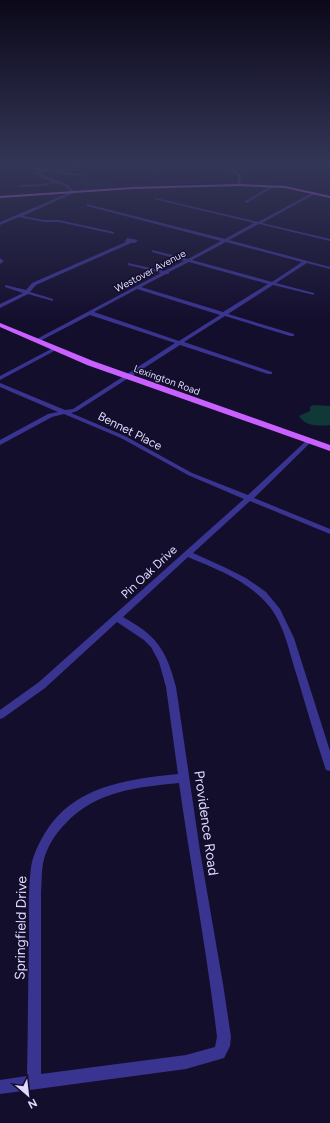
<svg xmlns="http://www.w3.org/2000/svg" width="330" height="1123" font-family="Figtree,sans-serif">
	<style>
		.green { fill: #103837 }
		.water { fill: #051e50 }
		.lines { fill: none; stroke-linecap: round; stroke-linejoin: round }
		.stream { stroke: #051e50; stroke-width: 1 }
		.minor { fill: #3a3491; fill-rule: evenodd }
		.major { fill: #c861ff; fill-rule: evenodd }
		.labels { text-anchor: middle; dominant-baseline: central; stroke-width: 3; stroke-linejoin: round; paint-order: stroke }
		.far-street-label { font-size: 10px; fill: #dfdaff; stroke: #140e2d }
		.street-label { font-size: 12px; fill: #dfdaff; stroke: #140e2d }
		.near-street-label { font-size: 14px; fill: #dfdaff; stroke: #140e2d }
	</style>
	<rect width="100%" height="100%" fill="#140e2d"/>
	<path class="green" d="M313 405 330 406V425C318 426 306 427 299 416L310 411V407Z"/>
	<path class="water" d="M70 181 116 183 117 185 115 186H90Z"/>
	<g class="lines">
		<path class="stream" d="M0 177 41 179
			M57 180 70 181
			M243 180 330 190
			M116 186 236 180"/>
		<path class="minor" d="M19 164C27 164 34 169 42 169 54 169 65 164 78 164L38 173 68 185 74 191H78L23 216 44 220H59L114 232V234L59 222H44L19 217 0 225V222L71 192 66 187 56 183 42 186 18 187 19 185 42 184 53 182 33 173 37 171Z
			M89 164H97L64 170 61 172 81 174 82 176 55 173 62 168Z
			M106 164 159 167 163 166 161 164H165L167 166 159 169Z
			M222 164H226L241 175 240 186 237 185 238 176Z
			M272 185 275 186 247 203 244 202Z
			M314 192 317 193 262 223 330 239V241L259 224 229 240 330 267V269L307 263 276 283 314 293V295L273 285 228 314 294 334V336H290L225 316 184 342 272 372V374H268L180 345 77 411 71 413 125 436 192 473 248 495 307 440H311V442L254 498 330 529V534L250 501 193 553 224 567 246 578 266 592 280 609 294 638 330 751V771L326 770 325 767C315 737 306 707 297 676 289 652 285 626 269 606 249 581 216 569 188 557L123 617C157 636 166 649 176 687L200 851 223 984 231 1037 230 1046 224 1058 186 1069 0 1094V1080L27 1076C28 1030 28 983 29 936 29 913 28 890 31 867 33 855 39 843 45 833 73 786 128 779 178 774L166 687 159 662 151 647 144 640 117 622 45 688 3 718 0 719V710L39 682 244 499 188 475 121 438 64 414 52 417 0 445V440L48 414 58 412 0 387V383L65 410 73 409 175 343 90 315 38 342 33 341 161 273 128 265V263L164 271 184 261 152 252V250L188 259 221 241 87 206V204L225 239 254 223 154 199 156 198 258 222ZM226 242 302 262 272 282 192 260ZM189 262 268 284 223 312 141 287 166 274H169V272ZM137 289 220 315 179 341 94 312ZM179 783C191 868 207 952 217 1037L215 1047 186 1055 41 1074V893C42 882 41 870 44 859 48 845 56 833 66 823 96 791 138 787 179 783Z
			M127 238 138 240 135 243H131L36 285 30 292 53 299V301L28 294 0 308V304L23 293 5 287V285L26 290 32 283 126 242 125 241Z
			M0 258 4 261 0 264Z
			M53 348 58 349 0 380V376Z"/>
		<path class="major" d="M239 184 285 186 330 196V198L285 188 239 186 133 189 0 198V196L133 187Z
			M0 323 93 361 330 445V451L87 365 0 327Z"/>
	</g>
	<linearGradient id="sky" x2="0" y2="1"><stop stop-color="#0b0819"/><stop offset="0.51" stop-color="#343657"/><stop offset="1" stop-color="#343657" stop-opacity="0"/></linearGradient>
	<rect width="330" height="321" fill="url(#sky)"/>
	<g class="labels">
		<g class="far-street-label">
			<text transform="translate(150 271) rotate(-28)">Westover Avenue</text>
			<text transform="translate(167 380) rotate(20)">Lexington Road</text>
		</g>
		<g class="street-label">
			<text transform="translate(130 431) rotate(27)">Bennet Place</text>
			<text transform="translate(149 572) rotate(-43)">Pin Oak Drive</text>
		</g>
		<g class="near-street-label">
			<text transform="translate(206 823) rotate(82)">Providence Road</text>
			<text transform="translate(21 928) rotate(-89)">Springfield Drive</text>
		</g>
	</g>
	<g transform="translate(28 1095) rotate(152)" stroke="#140e2d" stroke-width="3" paint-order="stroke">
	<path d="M0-3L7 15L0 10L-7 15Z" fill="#dfdaff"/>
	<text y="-6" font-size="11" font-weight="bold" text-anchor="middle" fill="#dfdaff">N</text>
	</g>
</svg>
